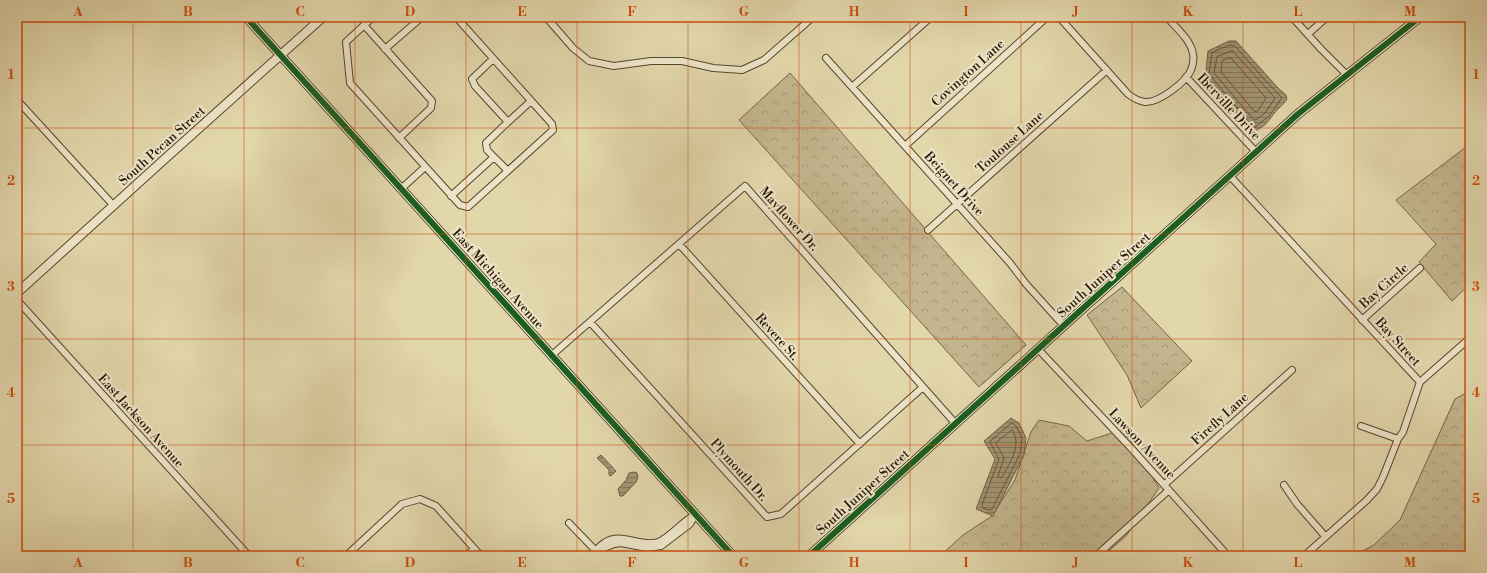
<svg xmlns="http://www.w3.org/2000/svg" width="1487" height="573" font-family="'Libre Bodoni',serif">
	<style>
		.forest { fill: url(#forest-crowns); stroke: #766548 }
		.water { fill: url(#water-rules); stroke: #726146 }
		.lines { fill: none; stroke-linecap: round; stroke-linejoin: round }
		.shore { stroke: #66543a; stroke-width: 1 }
		.minor-casing { stroke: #57452d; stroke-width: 8 }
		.tertiary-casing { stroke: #57452d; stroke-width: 10 }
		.minor { stroke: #ece4c8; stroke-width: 6 }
		.tertiary { stroke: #ece4c8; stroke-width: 8 }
		.cycleway-casing { stroke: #ece4c8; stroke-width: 8 }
		.cycleway { stroke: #1b5e20; stroke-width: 6 }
		.grid { fill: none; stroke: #cb4f0b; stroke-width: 1; stroke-opacity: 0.55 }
		.labels { text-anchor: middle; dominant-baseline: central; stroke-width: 4; stroke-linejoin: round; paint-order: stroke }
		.street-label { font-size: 13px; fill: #291503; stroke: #ece4c8 }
		.neatline { fill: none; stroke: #cb4f0b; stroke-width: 1.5 }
		.grid-label { font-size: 13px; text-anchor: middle; font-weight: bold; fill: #cb4f0b }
	</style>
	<defs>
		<pattern id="forest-crowns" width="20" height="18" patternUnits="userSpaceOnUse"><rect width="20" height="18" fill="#c3b58e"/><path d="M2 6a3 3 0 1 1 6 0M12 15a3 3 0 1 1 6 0" fill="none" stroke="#a89b79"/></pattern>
		<pattern id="water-rules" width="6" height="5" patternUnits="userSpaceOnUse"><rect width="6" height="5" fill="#a39472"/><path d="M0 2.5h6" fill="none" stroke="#85785b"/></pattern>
	</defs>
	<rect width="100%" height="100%" fill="#e2d6ab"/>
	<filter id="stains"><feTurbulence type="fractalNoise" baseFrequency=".005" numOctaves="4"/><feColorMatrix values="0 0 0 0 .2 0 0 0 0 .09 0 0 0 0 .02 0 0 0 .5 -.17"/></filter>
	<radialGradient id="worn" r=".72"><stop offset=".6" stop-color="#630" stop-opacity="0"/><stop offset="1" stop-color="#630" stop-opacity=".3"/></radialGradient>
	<path class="forest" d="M790 73 1026 345 979 387 739 120Z
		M1470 144V284L1452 301 1419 262 1436 244 1396 200Z
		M1122 287 1192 361 1141 408 1127 375 1087 315Z
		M1470 391V556H1353L1374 545 1400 520 1455 399Z
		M1039 420 1069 426 1087 441 1124 429 1159 488 1126 536 1103 556H940L963 535 992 516 1015 480 1031 432Z"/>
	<path class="water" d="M1229 41H1236L1278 88 1286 95 1287 99C1284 104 1280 107 1276 111 1268 121 1266 127 1252 132L1203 75 1206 70 1208 51Z
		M1011 418 1019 423 1026 438 1024 455 993 516 976 509 995 459 984 441Z
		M601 455 616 471 611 476 609 475V470L597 458Z
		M634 472 637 473 638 477 636 482 623 496H620L618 489 626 480 629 473Z"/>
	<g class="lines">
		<path class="shore" d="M1230 45 1235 46 1263 78 1282 98 1269 116 1255 127 1252 126 1209 74 1212 53Z
			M1231 51H1233L1275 98 1265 113 1256 120H1254L1214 73 1217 57Z
			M1229 58H1231L1266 98 1257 112 1254 111 1221 72 1222 61Z
			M1012 423 1016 426 1022 438 1020 454 992 509 989 510 983 508 982 505 999 459 990 442Z
			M1012 430C1023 445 1009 464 1002 477L1000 478 998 476 1004 458 996 443Z"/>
		<g class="minor-casing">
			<path id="minor" d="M373 17 346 42 350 83 460 205 468 207 553 130 552 124 456 17
				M546 17 573 48 589 61 614 66 651 61H682L713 68 742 70 764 60 813 17
				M1059 17 1128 94C1133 98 1138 101 1145 102 1159 103 1186 82 1191 70 1193 65 1194 59 1193 54 1191 40 1176 28 1167 17
				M1292 17 1321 49 1347 75
				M364 25 432 101 431 108 399 138
				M1308 34 1327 17
				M385 49 422 17
				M826 58 1010 263 1026 284 1064 326
				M493 59 472 79 475 86 508 122 486 143 487 150 494 157
				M1186 77 1256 152
				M852 87 931 17
				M17 100 114 206
				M508 122 531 101
				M905 146 1047 17
				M1230 176 1420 382 1403 432 1398 439 1383 477 1377 489 1367 500 1304 556
				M402 188 425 167
				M451 196 494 157 508 171
				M928 230 1107 70
				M679 244 860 444
				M17 300 249 556
				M1362 320 1420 268
				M590 322 767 517 781 514 923 387
				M1038 349 1131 448 1228 556
				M552 355 745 186 955 423
				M1420 382 1470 338
				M1361 426 1398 439
				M1164 485 1292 370
				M1284 485 1297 504 1325 536
				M569 523 596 551
				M599 550 614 544 621 543 647 548 661 546 690 524 695 515
				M346 556 402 504 420 499 436 506 481 556
				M466 556 474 549
				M591 556C595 552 599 546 604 543 621 531 641 548 658 542 670 538 682 521 695 515
				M1096 556 1169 490"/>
		</g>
		<g class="tertiary-casing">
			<path id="tertiary" d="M246 17 733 556
				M17 293 168 156 323 17
				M809 556 1298 114 1420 17"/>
		</g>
		<use href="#minor" class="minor"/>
		<use href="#tertiary" class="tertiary"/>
		<g class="cycleway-casing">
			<path id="cycleway" d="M246 17 733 556
				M809 556 1298 114 1420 17"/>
		</g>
		<use href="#cycleway" class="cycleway"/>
	</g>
	<path class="grid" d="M133 17V556M244 17V556M355 17V556M466 17V556M577 17V556M688 17V556M799 17V556M910 17V556M1021 17V556M1132 17V556M1243 17V556M1354 17V556M17 128H1470M17 234H1470M17 339H1470M17 445H1470"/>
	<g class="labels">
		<g class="street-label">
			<text transform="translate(968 73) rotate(-42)">Covington Lane</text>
			<text transform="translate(1229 107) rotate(47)">Iberville Drive</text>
			<text transform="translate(1010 142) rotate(-42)">Toulouse Lane</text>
			<text transform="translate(162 146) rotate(-42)">South Pecan Street</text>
			<text transform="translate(954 184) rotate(48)">Beignet Drive</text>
			<text transform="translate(789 219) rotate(48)">Mayflower Dr.</text>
			<text transform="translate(1104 275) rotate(-42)">South Juniper Street</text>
			<text transform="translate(498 279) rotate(48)">East Michigan Avenue</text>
			<text transform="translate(1384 286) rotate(-42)">Bay Circle</text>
			<text transform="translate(777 337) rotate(48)">Revere St.</text>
			<text transform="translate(1398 342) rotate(48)">Bay Street</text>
			<text transform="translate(1220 419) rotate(-42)">Firefly Lane</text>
			<text transform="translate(141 421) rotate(48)">East Jackson Avenue</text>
			<text transform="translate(1142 444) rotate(47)">Lawson Avenue</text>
			<text transform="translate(739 470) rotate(48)">Plymouth Dr.</text>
			<text transform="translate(863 492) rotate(-42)">South Juniper Street</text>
		</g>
	</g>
	<rect width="1487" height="573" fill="none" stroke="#e2d6ab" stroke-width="44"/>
	<rect x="22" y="22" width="1443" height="529" class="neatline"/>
	<g class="grid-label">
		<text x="78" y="16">A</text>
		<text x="188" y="16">B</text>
		<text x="300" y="16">C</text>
		<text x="410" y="16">D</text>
		<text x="522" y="16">E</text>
		<text x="632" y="16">F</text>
		<text x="744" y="16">G</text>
		<text x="854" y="16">H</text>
		<text x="966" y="16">I</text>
		<text x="1076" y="16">J</text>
		<text x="1188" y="16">K</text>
		<text x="1298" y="16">L</text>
		<text x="1410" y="16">M</text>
		<text x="11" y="79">1</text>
		<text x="1476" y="79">1</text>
		<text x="11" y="185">2</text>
		<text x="1476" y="185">2</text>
		<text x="11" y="291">3</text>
		<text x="1476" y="291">3</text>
		<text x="11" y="397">4</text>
		<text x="1476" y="397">4</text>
		<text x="11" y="503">5</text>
		<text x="1476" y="503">5</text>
		<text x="78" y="567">A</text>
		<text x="188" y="567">B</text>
		<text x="300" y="567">C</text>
		<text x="410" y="567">D</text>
		<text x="522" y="567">E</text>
		<text x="632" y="567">F</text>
		<text x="744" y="567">G</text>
		<text x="854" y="567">H</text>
		<text x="966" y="567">I</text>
		<text x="1076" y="567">J</text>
		<text x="1188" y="567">K</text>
		<text x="1298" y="567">L</text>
		<text x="1410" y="567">M</text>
	</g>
	<rect width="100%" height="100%" filter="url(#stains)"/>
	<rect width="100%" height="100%" fill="url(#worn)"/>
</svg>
